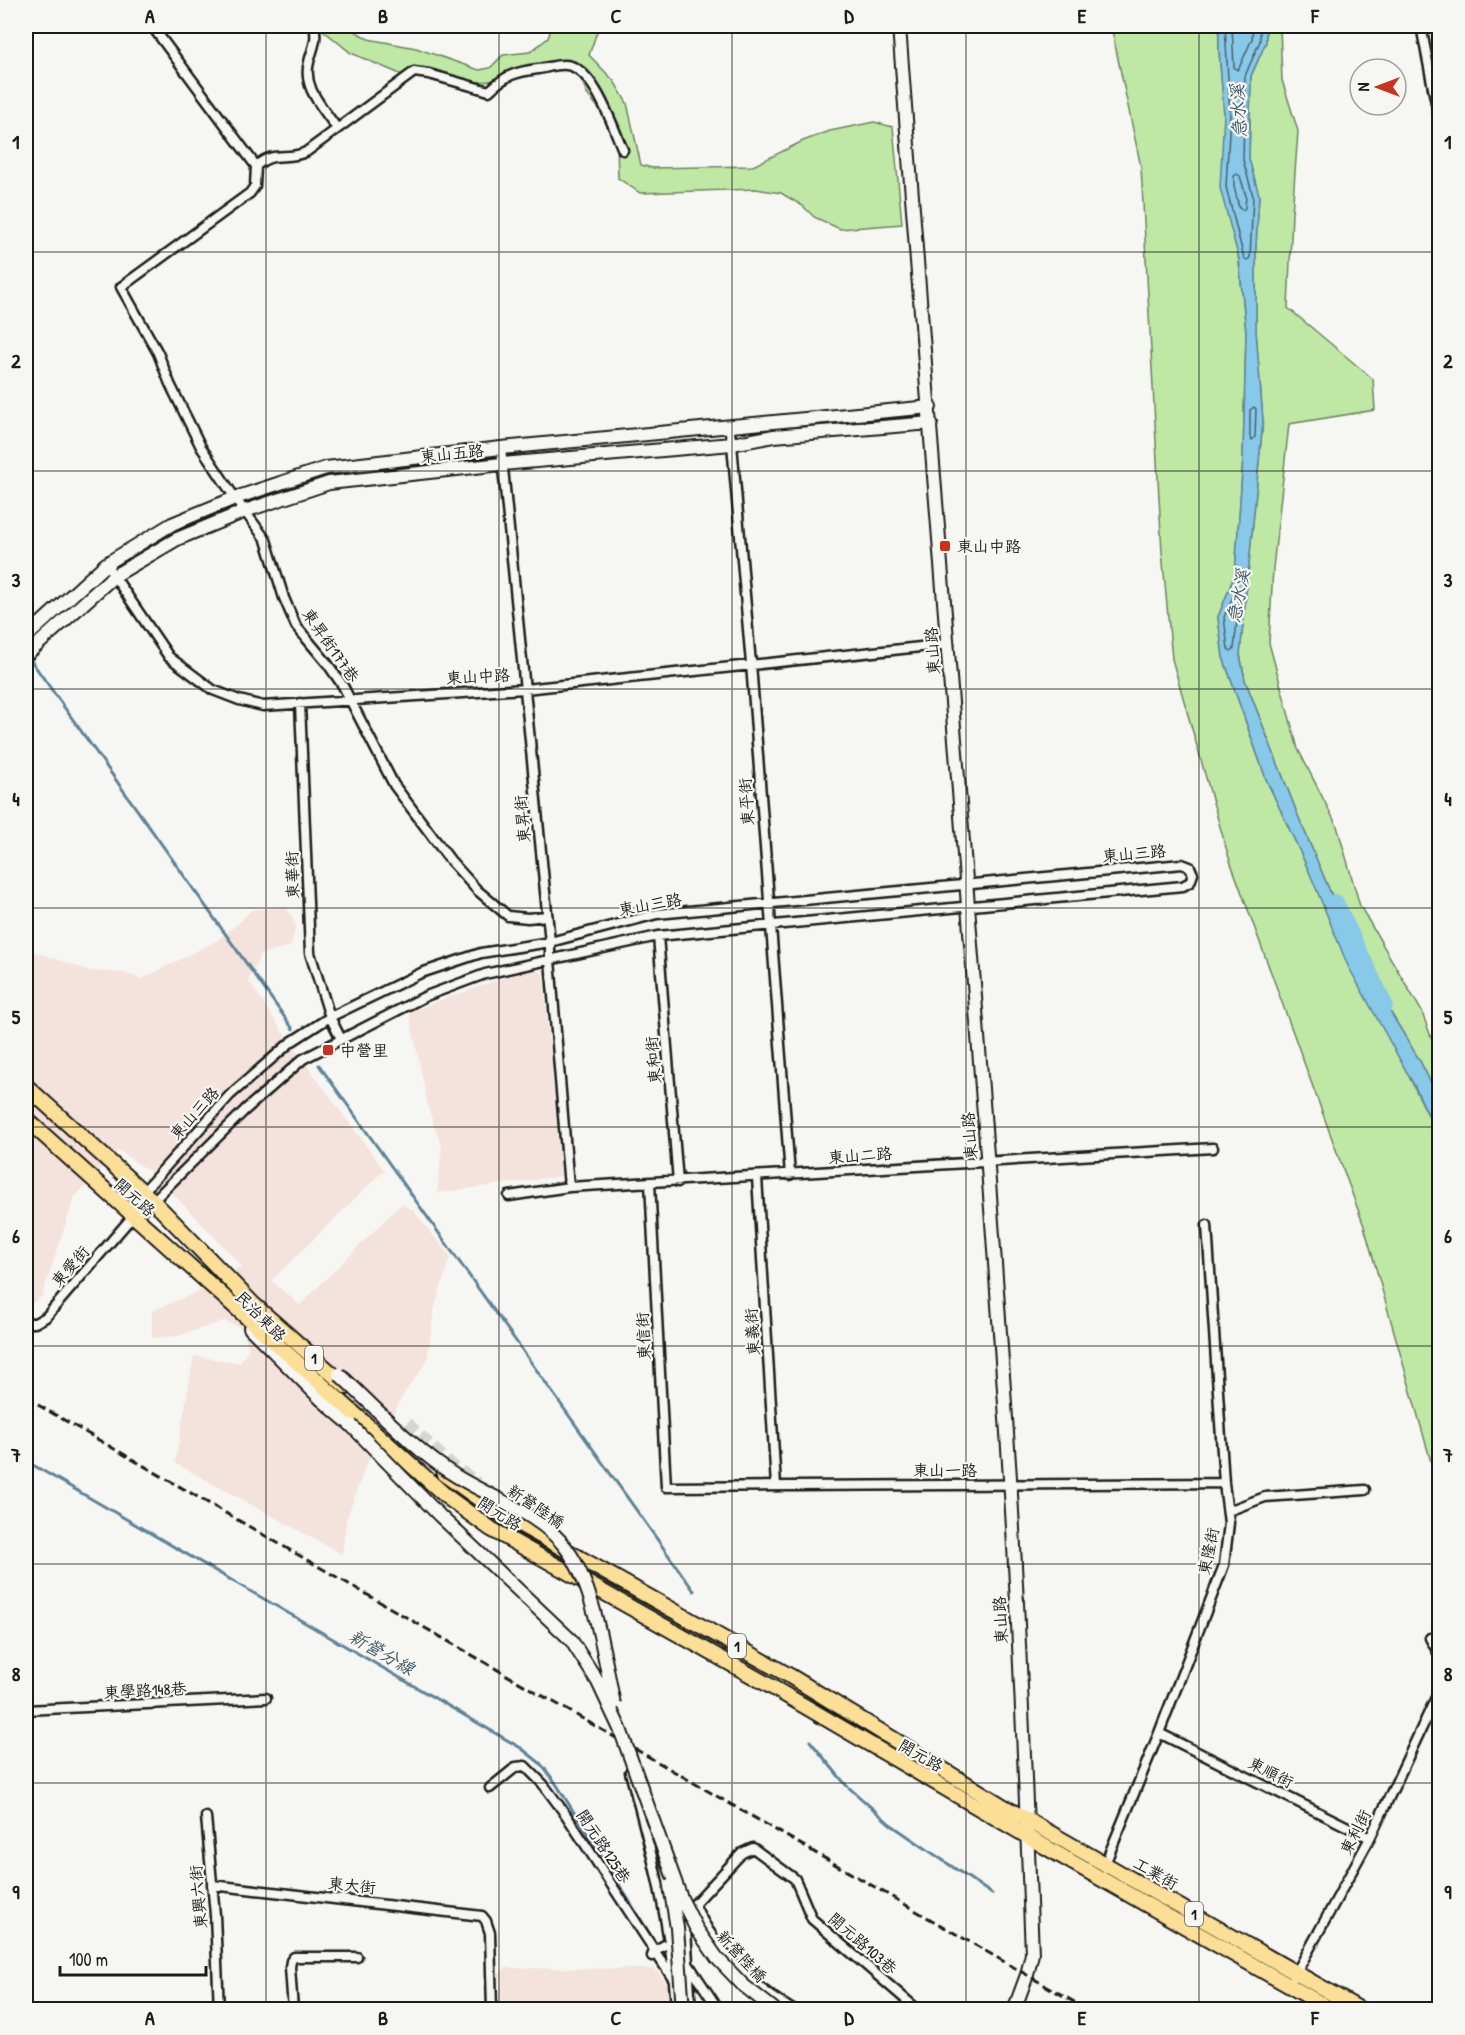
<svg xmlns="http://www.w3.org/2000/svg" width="1465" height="2035" font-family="'Patrick Hand','LXGW WenKai TC',sans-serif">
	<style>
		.built { fill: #f4e2dc }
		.green { fill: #bee8a4; stroke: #6d8260; stroke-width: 1.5 }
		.water { fill: #88c8e9; stroke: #5d8397; stroke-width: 1.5 }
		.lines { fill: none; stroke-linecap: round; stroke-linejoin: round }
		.shore { stroke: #47616e; stroke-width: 1.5 }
		.stream { stroke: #5d8397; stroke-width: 3 }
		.river { stroke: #88c8e9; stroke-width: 18 }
		.secondary-tunnel { stroke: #d5d5d2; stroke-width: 12; stroke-dasharray: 12 6; stroke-linecap: butt }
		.street-casing { stroke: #1c1c1c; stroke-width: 13 }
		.secondary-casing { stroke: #1c1c1c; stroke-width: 16 }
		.primary-casing { stroke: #1c1c1c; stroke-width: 18 }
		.street { stroke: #f6f6f2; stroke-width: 8 }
		.secondary { stroke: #f6f6f2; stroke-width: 12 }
		.primary { stroke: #fbdf96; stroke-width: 14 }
		.rail { stroke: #1c1c1c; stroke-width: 3; stroke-dasharray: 9 4.5; stroke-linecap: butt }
		.secondary-bridge-casing { stroke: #1c1c1c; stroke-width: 16; stroke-linecap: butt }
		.secondary-bridge { stroke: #f6f6f2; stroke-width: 12 }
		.grid { fill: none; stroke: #1c1c1c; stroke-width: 1.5; stroke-opacity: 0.55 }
		.poi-dot { fill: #c8321e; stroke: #f6f6f2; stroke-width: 2 }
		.labels { text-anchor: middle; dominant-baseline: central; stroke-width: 4.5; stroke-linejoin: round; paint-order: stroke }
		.shield { fill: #f6f6f2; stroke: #5d5d5c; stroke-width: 1.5 }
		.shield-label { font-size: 15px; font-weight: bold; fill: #1c1c1c }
		.street-label { font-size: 16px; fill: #1c1c1c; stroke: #f6f6f2 }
		.poi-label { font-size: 16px; fill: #1c1c1c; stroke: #f6f6f2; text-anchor: start }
		.water-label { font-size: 18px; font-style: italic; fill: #425864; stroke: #f6f6f2 }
		.neatline { fill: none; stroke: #1c1c1c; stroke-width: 2 }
		.grid-label { font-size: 20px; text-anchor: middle; font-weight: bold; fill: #1c1c1c }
	</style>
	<rect width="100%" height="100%" fill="#f6f6f2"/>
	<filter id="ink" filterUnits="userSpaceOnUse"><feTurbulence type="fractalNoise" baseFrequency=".0167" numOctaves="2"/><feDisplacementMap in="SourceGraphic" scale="12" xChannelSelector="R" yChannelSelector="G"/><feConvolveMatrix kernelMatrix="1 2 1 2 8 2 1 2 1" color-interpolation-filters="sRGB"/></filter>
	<g filter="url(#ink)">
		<path class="built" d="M286 907 296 925 291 946 261 954 248 980 288 1040 384 1170 271 1281 300 1305 401 1204 413 1210 450 1257 434 1310 427 1361 403 1395 365 1467 346 1520 342 1554 175 1463 194 1356 240 1363 249 1348 242 1328 224 1321 178 1336 152 1338V1311L202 1290 242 1266 157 1177 118 1150 74 1198 42 1296 29 1306 26 1304V963L35 952 90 971 124 973 142 979 218 940 242 920 251 910Z
			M533 967 543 974 561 1176 437 1193 442 1147 429 1110 409 1012Z
			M506 1968 655 1969 669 1987 670 2009H501L499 1974Z"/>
		<path class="green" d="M318 26H347L368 39 416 48 479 70 490 68 503 55 530 52 548 38 552 26H599L589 55 614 81 627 103 641 165 652 168 753 166 803 141 830 131 874 122 893 127 902 224 840 229 814 217 803 206 781 193 756 189 640 193 618 178 617 142 611 123 587 94 579 73 561 67H529L512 78 458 85 400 74 351 53Z
			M1111 26H1219V50L1224 114 1246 332 1243 458 1235 574 1218 617 1223 657 1266 779 1308 869 1439 1138V1490L1364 1226 1229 858 1172 659 1162 552 1141 167Z
			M1266 26H1280L1282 80 1298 131 1292 214 1288 308 1373 379 1375 410 1289 424 1273 568 1269 643 1298 749 1337 826 1360 906 1421 1010 1439 1058V1099L1420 1061 1359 960 1299 818 1245 680 1240 654 1263 421 1256 331V245L1259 195 1249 160 1251 76 1266 42Z"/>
		<path class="water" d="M1219 26H1266V42L1251 76 1249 159 1259 195 1256 245V331L1263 421 1240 655 1245 680 1299 818 1359 960 1420 1061 1439 1099V1138L1415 1087 1348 966 1308 869 1266 779 1223 657 1218 617 1235 574 1243 458 1246 332 1239 259 1220 188 1224 114 1219 50Z"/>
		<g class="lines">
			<path class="shore" d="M1225 26 1230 114 1226 187 1244 258 1247 260 1250 258 1253 196 1243 160 1245 76 1260 41V26
				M1232 26 1234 67 1237 70 1239 68 1252 39 1253 26
				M1237 174 1240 176 1246 196 1245 208 1243 210 1239 208 1234 186V176Z
				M1254 407 1256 409 1255 437 1252 440 1250 437V410Z
				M1236 590 1240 593 1234 649 1231 651 1228 649 1224 617Z"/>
			<path class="stream" d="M32 662 293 1029
				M319 1065 694 1591
				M26 1461 521 1748 540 1763 555 1782 655 1942
				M810 1741 846 1785 890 1824 992 1894"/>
			<path class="river" d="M1335 903 1384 1005"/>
			<path class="secondary-tunnel" d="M407 1423 449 1463 478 1483
				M657 1866 669 1907"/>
			<g class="street-casing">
				<path id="street" d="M152 26 256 166 255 186 250 193 121 287 158 353 170 384 201 447 235 498 266 540 284 598 296 626 327 663 343 686 394 785 450 860 477 890 508 916 528 918 546 916
					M314 26C318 40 312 49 309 62 302 89 324 108 337 129
					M1421 26 1440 124
					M256 166C273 150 287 161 306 152L414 72 429 74 489 91C506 75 515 72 538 69 546 68 557 64 566 65 594 67 613 128 623 150
					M729 427 732 444 751 664 790 1175
					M501 448 550 942V960L569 1187
					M106 564 169 657 213 690 239 700 263 706 525 689 949 644
					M300 703 310 953 330 1017 341 1039
					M658 936 678 1182
					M757 1177 776 1486
					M650 1183 666 1487 1224 1483
					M509 1196 569 1187 1213 1148
					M26 1320 29 1323H35L46 1317 132 1217 153 1201 245 1110 303 1059 426 996 485 974 658 936 1183 886 1190 882 1193 874 1190 867 1182 864 657 914 550 942 481 953 421 973 330 1017 291 1042 230 1095 143 1192 132 1217
					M1228 1511 1265 1497 1365 1490
					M1430 1638 1440 1656
					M26 1710 266 1698
					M1159 1733 1370 1838
					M630 1772C651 1850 672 1928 676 2010
					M490 1788 516 1767 525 1766 543 1784 566 1815 675 1982
					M206 1817 215 1915 219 2010
					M1105 1864 1159 1733 1224 1565 1229 1523 1224 1483 1207 1225
					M212 1885 482 1916 486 1921 490 1933 492 2010
					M694 1904C715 1949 750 1985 793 2010
					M685 1914 691 2010
					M652 1956 654 1951 670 1942 685 1914 742 1853 753 1848 795 1879 812 1919 918 2010
					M689 1965 719 2010
					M1294 1977 1370 1838 1440 1689
					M293 2010 290 1967 291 1961 294 1957H357"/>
			</g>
			<g class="secondary-casing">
				<path id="secondary" d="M899 26C935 510 978 994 1010 1478 1020 1637 1026 1795 1032 1954L1027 1975 1014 2010
					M26 637 106 564 172 524 235 498 326 468 501 448 930 407
					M26 655 114 576 177 539 245 511 329 483 502 464 732 444 774 436 931 423
					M250 1328 322 1400 351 1425"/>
			</g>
			<g class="primary-casing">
				<path id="primary" d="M26 1086 153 1201 253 1304 347 1387
					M26 1119 447 1497 491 1529 765 1683 1056 1853 1332 2010
					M444 1474 496 1511 790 1676 1001 1805 1361 2010"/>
			</g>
			<use href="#street" class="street"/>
			<use href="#secondary" class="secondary"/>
			<use href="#primary" class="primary"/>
			<path class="rail" d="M26 1398 1088 2010"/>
			<g class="secondary-bridge-casing">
				<path id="secondary-bridge" d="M339 1374C375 1407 415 1451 456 1476 491 1498 541 1514 566 1548 595 1586 604 1658 614 1704
					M351 1425 440 1516 571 1640 598 1682 620 1729 681 1898 696 1928 717 1958 743 1985 775 2010
					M670 1886 677 1928 683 2010"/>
			</g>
			<use href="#secondary-bridge" class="secondary-bridge"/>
		</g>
	</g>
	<path class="grid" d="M266 26V2010M499 26V2010M732 26V2010M966 26V2010M1199 26V2010M26 252H1440M26 471H1440M26 689H1440M26 908H1440M26 1127H1440M26 1346H1440M26 1564H1440M26 1783H1440"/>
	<g class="poi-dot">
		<rect x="939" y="540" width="12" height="12" rx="3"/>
		<rect x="322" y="1044" width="12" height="12" rx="3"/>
	</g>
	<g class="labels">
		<g class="shield">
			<rect x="305" y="1346" width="18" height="24" rx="4.5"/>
			<rect x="728" y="1634" width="18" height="24" rx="4.5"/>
			<rect x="1185" y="1902" width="18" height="24" rx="4.5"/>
		</g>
		<g class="shield-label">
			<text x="314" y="1358">1</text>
			<text x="737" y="1646">1</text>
			<text x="1194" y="1914">1</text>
		</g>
		<g class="street-label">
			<text transform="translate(452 453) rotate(-6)">東山五路</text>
			<text transform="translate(331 645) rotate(55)">東昇街177巷</text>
			<text transform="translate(932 651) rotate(-94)">東山路</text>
			<text transform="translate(478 676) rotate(-3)">東山中路</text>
			<text transform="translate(746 802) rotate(-94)">東平街</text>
			<text transform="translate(522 819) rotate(-95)">東昇街</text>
			<text transform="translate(1134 853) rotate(-5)">東山三路</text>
			<text transform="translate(292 875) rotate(-92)">東華街</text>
			<text transform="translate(650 904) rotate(-10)">東山三路</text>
			<text transform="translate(653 1060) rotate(-95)">東和街</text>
			<text transform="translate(194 1113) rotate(-48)">東山三路</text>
			<text transform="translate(969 1136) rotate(-94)">東山路</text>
			<text transform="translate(860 1155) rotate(-4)">東山二路</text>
			<text transform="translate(135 1197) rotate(42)">開元路</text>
			<text transform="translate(70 1266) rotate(-49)">東愛街</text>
			<text transform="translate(261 1316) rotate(45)">民治東路</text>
			<text transform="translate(752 1332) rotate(-94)">東義街</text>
			<text transform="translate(643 1336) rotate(-93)">東信街</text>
			<text x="945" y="1470">東山一路</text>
			<text transform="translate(536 1506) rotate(34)">新營陸橋</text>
			<text transform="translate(500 1513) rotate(33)">開元路</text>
			<text transform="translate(1208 1551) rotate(-78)">東隆街</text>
			<text transform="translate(1000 1620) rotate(-93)">東山路</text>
			<text transform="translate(145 1690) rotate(-3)">東學路148巷</text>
			<text transform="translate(921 1755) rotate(30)">開元路</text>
			<text transform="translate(1271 1772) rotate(27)">東順街</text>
			<text transform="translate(1355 1832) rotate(-63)">東利街</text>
			<text transform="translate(604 1846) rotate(57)">開元路125巷</text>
			<text transform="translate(1156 1873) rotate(29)">工業街</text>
			<text transform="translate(352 1885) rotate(6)">東大街</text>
			<text transform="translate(198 1897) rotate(-95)">東興六街</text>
			<text transform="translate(863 1943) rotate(41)">開元路103巷</text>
			<text transform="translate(742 1956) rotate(47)">新營陸橋</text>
		</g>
		<g class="poi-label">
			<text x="957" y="546">東山中路</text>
			<text x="340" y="1050">中營里</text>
		</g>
		<g class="water-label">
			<text transform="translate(1238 111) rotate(-93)">急水溪</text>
			<text transform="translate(1238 596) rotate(-79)">急水溪</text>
			<text transform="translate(382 1652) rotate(30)">新營分線</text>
		</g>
	</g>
	<rect width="1465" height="2035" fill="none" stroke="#f6f6f2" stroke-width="66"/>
	<g transform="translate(1378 87) rotate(270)"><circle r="28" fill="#f6f6f2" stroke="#9f9f9c" stroke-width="1.5"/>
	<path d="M0-4.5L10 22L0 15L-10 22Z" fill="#c8321e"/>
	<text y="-9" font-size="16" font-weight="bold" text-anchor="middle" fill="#1c1c1c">N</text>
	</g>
	<path d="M60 1966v9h146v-9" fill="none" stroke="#1c1c1c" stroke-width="3"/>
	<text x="69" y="1966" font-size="18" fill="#1c1c1c" stroke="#f6f6f2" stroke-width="4.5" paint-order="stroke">100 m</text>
	<rect x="33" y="33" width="1399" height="1969" class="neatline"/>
	<g class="grid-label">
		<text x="150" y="23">A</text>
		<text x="383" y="23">B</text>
		<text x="616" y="23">C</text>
		<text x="849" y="23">D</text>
		<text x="1082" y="23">E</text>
		<text x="1315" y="23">F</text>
		<text x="16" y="149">1</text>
		<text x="1448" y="149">1</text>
		<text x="16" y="368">2</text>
		<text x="1448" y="368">2</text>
		<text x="16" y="587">3</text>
		<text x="1448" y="587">3</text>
		<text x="16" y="806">4</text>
		<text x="1448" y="806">4</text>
		<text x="16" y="1024">5</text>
		<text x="1448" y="1024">5</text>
		<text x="16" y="1243">6</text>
		<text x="1448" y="1243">6</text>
		<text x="16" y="1462">7</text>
		<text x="1448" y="1462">7</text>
		<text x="16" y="1681">8</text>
		<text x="1448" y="1681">8</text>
		<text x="16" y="1899">9</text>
		<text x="1448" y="1899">9</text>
		<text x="150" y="2025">A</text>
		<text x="383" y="2025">B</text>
		<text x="616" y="2025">C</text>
		<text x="849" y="2025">D</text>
		<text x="1082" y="2025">E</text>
		<text x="1315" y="2025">F</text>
	</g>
</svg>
